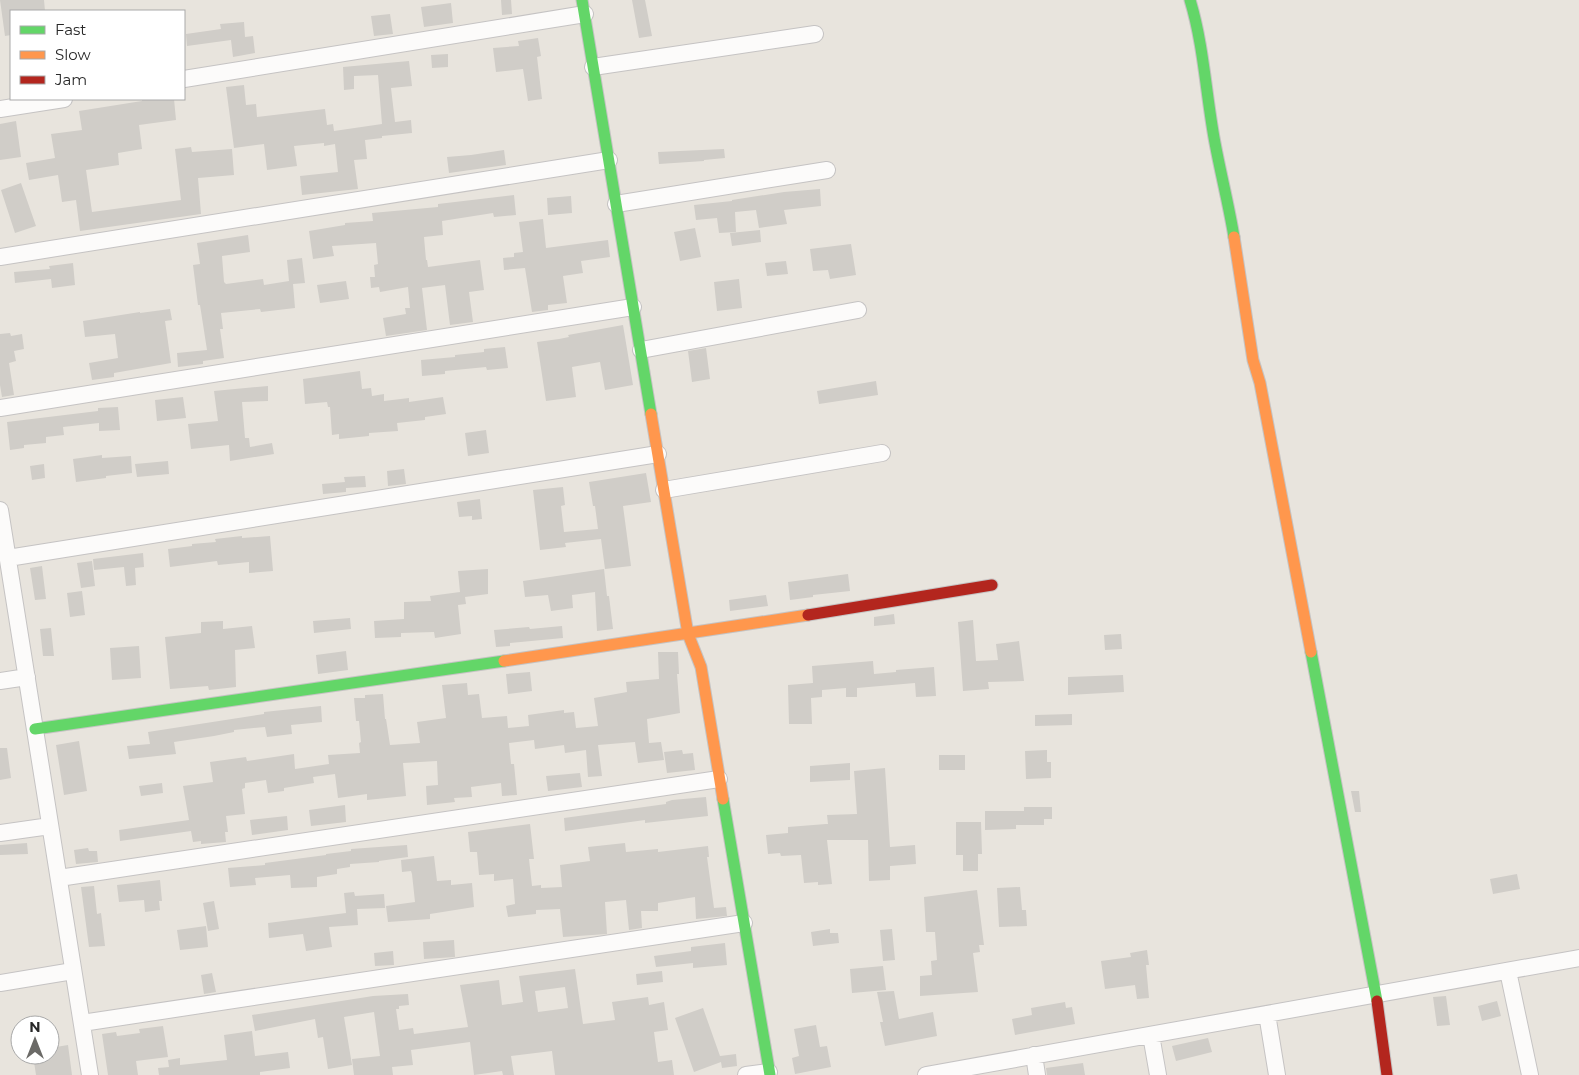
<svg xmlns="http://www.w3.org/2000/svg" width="1579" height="1075" font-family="Montserrat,sans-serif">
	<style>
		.building { fill: #d0cdc8; fill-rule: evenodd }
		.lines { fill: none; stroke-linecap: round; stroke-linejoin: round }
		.street-casing { stroke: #c5c3c3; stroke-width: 18 }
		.fast-casing { stroke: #c5c3c3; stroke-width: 13 }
		.slow-casing { stroke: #c5c3c3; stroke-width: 13 }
		.jam-casing { stroke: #c5c3c3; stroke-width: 13 }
		.street { stroke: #fcfbfa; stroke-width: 16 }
		.fast { stroke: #63d668; stroke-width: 11 }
		.slow { stroke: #ff974d; stroke-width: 11 }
		.jam { stroke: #b3261e; stroke-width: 11 }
	</style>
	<rect width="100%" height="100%" fill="#e8e4dd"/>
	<path class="building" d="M0 0H44L45 11H11V35L5 36Z
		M501 0H511L512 14 502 15Z
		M632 0H645L652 36 639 38Z
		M451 3 453 23 424 27 421 7Z
		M390 14 393 34 374 36 371 16Z
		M244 22 245 37 253 36 255 53 233 57 231 40 187 46 186 34 221 29 220 24Z
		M538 38 541 56 537 57 542 99 528 101 523 69 496 72 493 48 519 46 518 41Z
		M448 54V67L432 68 431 55Z
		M409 61 412 86 391 88 395 122 411 120 412 133 382 136V138L365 140 367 159 354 160 358 189 302 195 300 176 338 172 335 144 324 146V143L294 146 297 166 267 170 264 144 234 148 226 87 244 85 246 105 256 104 257 117 325 109 327 125 333 124 334 131 382 124 378 75 354 76V89L344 90 343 67Z
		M142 99H174L176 120 139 125 142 149 118 153 119 165 86 170 92 212 181 200 175 149 191 147 192 152 232 149 234 175 198 178 201 214 80 231 76 200 62 202 58 175 29 180 26 163 55 158 51 134 82 130 79 111 142 101Z
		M16 121 21 157 0 160V124Z
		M724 149 725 158 704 160V161L659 164 658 152Z
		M504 150 506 165 449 173 447 157 471 155Z
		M21 183 36 226 15 233 1 190Z
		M820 189 821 206 784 210 787 224 759 228 756 210 735 212 736 232 719 233 717 218 696 220 694 205 732 201V200L784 192Z
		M514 195 516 215 494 217 493 213 442 221 443 235 424 237 426 260H427L428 267 480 260 484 290 469 292 473 322 450 325 445 285 422 288 427 330 386 336 383 318 406 314 405 308H410L408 287 380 292 379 287 371 288 370 277H375L374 265 378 264 376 243 332 246 334 256 313 259 309 231 345 225V223L373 221 372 213 438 207V204Z
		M571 196 572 213 548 215 547 198Z
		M543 219 546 248 608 240 610 257 581 261 583 273 563 276 567 303 548 305V310L532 312 525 268 504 270 503 258 514 257V253L523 252 519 222Z
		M695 228 701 257 680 261 674 232Z
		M760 230 761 242 732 246 730 233Z
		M248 235 250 252 222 256 224 282 226 284 263 279 264 285 289 281 287 260 302 258 305 283 293 284 295 308 261 312 260 309 221 313 223 329H220L224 358 203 361V364L178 367 177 353 207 350 200 305H198L193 265 200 264 197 243Z
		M851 244 856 275 830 279 828 270 813 271 810 249Z
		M786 261 788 274 767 276 765 263Z
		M73 263 75 285 52 288 51 279 15 283 14 272 50 269 49 266Z
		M739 279 742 308 717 311 714 282Z
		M346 281 349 299 320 303 317 285Z
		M170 309 172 320 165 321 171 363 114 373V377L92 380 89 363 118 358 115 334 85 337 83 321 140 312V313Z
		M623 325 633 385 605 390 600 362 572 367 576 397 546 401 537 342 559 339 569 337 568 335Z
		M10 333 11 336 22 334 24 349 14 351 16 361 9 363 14 395 2 397 0 385V334Z
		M505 347 508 368 487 370 486 367 445 371V374L422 376 421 360 455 357V355L484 352V349Z
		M706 348 710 379 692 382 688 351Z
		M360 371 362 389 371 388 372 396 384 394V401L409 398V402L443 397 446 414 425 417V420L397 423 398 431 369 433V436L339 439V434L332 435 330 407H328L327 402 305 404 303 379Z
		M876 381 878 395 819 404 817 391Z
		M268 386V401L242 402 245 438H249L250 447 272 443 274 454 230 461 229 445 191 449 188 424 218 421 214 391Z
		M183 397 186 418 157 421 155 400Z
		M118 407 120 430 99 431V423L63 427 64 435 46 437V443L24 445V448L10 450 7 422 98 411V408Z
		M486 430 489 453 468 456 465 433Z
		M102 455V458L131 456 132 473 106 476V478L76 482 73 459Z
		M168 461 169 474 137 477 135 464Z
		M44 464 45 478 32 480 30 466Z
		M404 469 406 484 388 486 387 471Z
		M646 473 651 502 623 506 631 566 605 569 601 539 565 543 566 547 540 550 533 490 563 487 565 505 561 506 564 532 598 529 595 506H593L589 482Z
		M365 476 366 487 346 488V492L323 494 322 484 345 482 344 477Z
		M480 499 482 519 472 520V516L459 517 457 502Z
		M242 536V538L270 536 273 571 249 573V562L218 565 217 561 170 567 168 549 192 546V544L216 542 215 539Z
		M143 553 144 567 135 568 136 585 126 586 124 567 94 570 93 559Z
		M92 561 95 586 81 588 77 563Z
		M42 566 46 599 35 600 30 568Z
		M488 569V594L465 597 466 604 458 605 461 634 435 638 434 632 401 633V637L375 638 374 621 404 619V602L431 601 430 596 460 592 458 571Z
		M604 569 607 596H609L613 629 597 631 595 592 572 595 573 608 551 611 548 595 525 597 523 581Z
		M848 574 850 591 813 595V597L790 600 788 582Z
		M82 591 85 615 70 617 67 593Z
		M766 595 768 606 730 611 729 600Z
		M894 614 895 624 874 626V617Z
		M350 618 351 629 314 633 313 621Z
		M973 620 976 661 998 660 996 644 1019 641 1024 681 988 682 989 689 963 691 958 622Z
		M223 621V629L252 626 255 648 235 650 236 687 209 690 208 686 170 689 165 637 201 633V622Z
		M562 626 563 638 510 643V646L496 647 494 630 529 627 530 629Z
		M51 628 54 656H43L40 629Z
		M1121 634 1122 649 1105 650 1104 635Z
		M139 646 141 678 112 680 110 648Z
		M346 651 348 670 318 674 316 655Z
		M658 652H678L679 674H677L680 713 647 719 649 743 661 742 664 760 638 763 635 742 598 745 602 776 588 777 586 750 565 753 564 745 535 749 534 740 509 743 511 764H514L517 795 502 796 501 783 471 787 472 797 454 798 455 802 427 805 426 786 438 785 437 761 403 763 406 796 367 800V794L338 798 335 774 313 777 314 783 284 788V791L268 793 266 780 245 783V788L242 789 245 814 226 816 228 832H225L226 842 201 844V841L193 842 191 831 120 841 119 830 189 820 183 786 213 782 210 762 246 757 247 761 294 754 295 769 329 764 328 755 360 753 359 743 361 742 359 721H356L354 698H365V695L383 694 385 719H386L390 745 420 743 417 722 446 718 442 685 467 683 468 695 479 694 482 718 507 716 508 728 529 726 528 715 564 710V713L574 712 576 728 598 726 594 698 627 692 626 682 659 679Z
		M873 661 874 674 896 672V670L934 667 936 696 916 697 915 683 857 688V697H846V688L822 690V697L811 698 812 724H789L788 685 813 683 812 666Z
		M530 672 532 691 508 694 506 674Z
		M1123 675 1124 692 1068 695V677Z
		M321 706 322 722 291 725 292 734 267 737 265 727 234 730V732L214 736 174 742 176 754 129 759 127 746 150 744 148 732 264 714V712Z
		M1072 714V725L1035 726V715Z
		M79 741 87 791 64 795 56 745Z
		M0 748H7L11 778 0 780Z
		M682 750 683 754 693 753 695 770 667 773 664 752Z
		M1047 750V762H1051V778L1026 779 1025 751Z
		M939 755H965V770H939Z
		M850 763V780L810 782V766Z
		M885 768 890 847 915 845 916 864 890 866V880L869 881 868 840H827L832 884 818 885V882L804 883 801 855 781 856 780 853 768 854 766 835 788 833V827L826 824H828L827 815 857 814 854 771Z
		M580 773 582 787 548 791 546 776Z
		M162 783 163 793 141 796 139 786Z
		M1351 791H1359L1361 812H1355Z
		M706 797 708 816 645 823V820L565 831 564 818 666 804V802L672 800Z
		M345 805 346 822 311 826 309 810Z
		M1024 807H1052V819H1044V825H1016V829L985 830V811H1024Z
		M287 816 288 830 252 835 250 820Z
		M956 822H981L982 854H978V871H963V855H956Z
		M530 824 534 859H529L532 886 541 885V888L562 887 560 865 590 861 588 847 625 843 626 852 658 849V852L708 846 709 857H707L714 908 726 907 727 916 696 919 695 897 658 903V911H641L642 928 629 930 626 900 605 902 607 934 563 937 560 909 536 910V914L508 917 506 906 515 904 513 879 494 881V874L479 875 477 852H470L468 832Z
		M27 843 28 854 0 855V845Z
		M407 845 408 857 379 861V862L350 864V867L337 869V874L317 877V887L291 888 290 875 255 878 256 885 230 887 228 868 265 865V863L326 855V854L351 851V849Z
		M88 848 89 851H97L98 862 76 864 74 850Z
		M434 856 437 881 451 880V885L472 883 474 907 430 914V919L388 922 386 906 415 902 412 874 411 871 402 872 401 860Z
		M1517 874 1520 889 1493 894 1490 879Z
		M160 880 162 901H159L160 910 145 912 144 900 119 902 117 885Z
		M94 886 97 914 101 913 105 946 89 947 81 887Z
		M1020 887 1022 910H1026L1027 926 999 927 997 888Z
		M977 890 984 945H979L980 952 973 953 978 992 920 996V976L932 975 931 961 937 960 935 932H926L924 897Z
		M354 892 355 896 384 894 385 908 357 909 358 925 329 927 332 947 306 951 303 934 269 938 268 923 346 913 344 893Z
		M214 901 219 929 208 931 203 903Z
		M206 926 208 947 180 950 177 930Z
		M830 929V933H838L839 943 813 946 811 932Z
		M892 929 895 960 883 961 880 930Z
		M454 940 455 957 424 959 423 942Z
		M725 943 727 965 693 968V963L656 967 654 956 691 951V947Z
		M1147 950 1149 965H1146L1149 998 1137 999 1135 985 1105 989 1101 961 1131 957 1130 953Z
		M393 951 394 965 375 966 374 953Z
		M883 966 886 990 852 993 850 969Z
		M575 969 583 1024 615 1020 612 1002 648 997 649 1005 664 1002 668 1030 654 1032 658 1062 672 1060 674 1075H555L552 1051 511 1056 514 1075H503L502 1071 474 1075 470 1042 411 1050 413 1065 392 1067 393 1075H354L352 1059 380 1056 374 1012 344 1017 352 1065 328 1069 323 1037 318 1038 315 1019 255 1031 252 1015 373 996 408 994 409 1005 399 1006V1009H396L399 1030 413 1028 414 1034 468 1027 460 985 499 980 502 1005 523 1002 519 976ZM565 987 568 1008 538 1012 535 991Z
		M662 971 663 982 637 985 636 974Z
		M212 973 216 992 204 994 201 975Z
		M894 991 899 1019 933 1012 937 1036 885 1046 880 1022H883L877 992Z
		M1446 996 1450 1025 1437 1026 1433 997Z
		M1497 1001 1501 1016 1482 1021 1478 1006Z
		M1065 1002 1066 1008 1072 1007 1075 1024 1015 1035 1012 1019 1032 1015 1031 1008Z
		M703 1008 720 1056 736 1054 737 1066 722 1068 721 1062 694 1072 675 1018Z
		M816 1025 820 1047 827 1046 831 1067 795 1074 792 1058 799 1056 794 1029Z
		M163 1026 168 1057 136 1061 138 1075H108L102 1034 116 1032 117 1036 140 1033 139 1029Z
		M252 1031 255 1056 288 1052 290 1068 260 1072V1075H159L158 1068 169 1067 168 1060 180 1058V1065L227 1060 224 1035Z
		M1208 1038 1212 1052 1176 1061 1172 1046Z
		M68 1045 72 1075H36L33 1055H50V1048Z
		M1083 1063 1085 1075H1047L1046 1068Z"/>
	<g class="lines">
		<g class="street-casing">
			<path id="street" d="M593 67 815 34
				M184 79 585 14
				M0 109 64 99
				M616 204 827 170
				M0 257 609 160
				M641 350 858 310
				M0 408 633 307
				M664 490 882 453
				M0 510 90 1075
				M8 558 658 454
				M0 681 27 677
				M0 833 50 826
				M59 878 719 779
				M1508 971 1530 1075
				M0 983 73 971
				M1267 1014 1277 1075
				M82 1023 744 923
				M1151 1035 1158 1075
				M1034 1055 1037 1075
				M746 1075 769 1072
				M926 1075 1579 958"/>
		</g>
		<g class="fast-casing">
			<path id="fast" d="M582 0 651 414
				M1190 0C1204 46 1206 96 1215 143 1221 175 1229 206 1234 237
				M1311 652 1377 1001
				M35 729 504 661
				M723 799 770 1075"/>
		</g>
		<g class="slow-casing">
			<path id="slow" d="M1234 237 1253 360 1260 383 1311 652
				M651 414 688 634 701 667 723 799
				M504 661 808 615"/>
		</g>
		<g class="jam-casing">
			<path id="jam" d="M808 615 992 585
				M1377 1001 1387 1075"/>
		</g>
		<use href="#street" class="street"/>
		<use href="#fast" class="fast"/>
		<use href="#slow" class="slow"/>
		<use href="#jam" class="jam"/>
	</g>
	<rect x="10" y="10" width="175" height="90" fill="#ffffff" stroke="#a9a9a9"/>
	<rect x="20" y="26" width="25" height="8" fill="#63d668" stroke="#a9a9a9"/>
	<text x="55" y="35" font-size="15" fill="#282828">Fast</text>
	<rect x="20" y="51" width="25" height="8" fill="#ff974d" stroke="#a9a9a9"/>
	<text x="55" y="60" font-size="15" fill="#282828">Slow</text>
	<rect x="20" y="76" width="25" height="8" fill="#b3261e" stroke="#a9a9a9"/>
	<text x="55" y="85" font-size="15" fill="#282828">Jam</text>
	<g transform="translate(35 1040)"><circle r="24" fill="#ffffff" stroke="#a9a9a9"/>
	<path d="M0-4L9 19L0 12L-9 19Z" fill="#6b6a67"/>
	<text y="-8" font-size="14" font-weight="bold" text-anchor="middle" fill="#282828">N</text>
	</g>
</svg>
